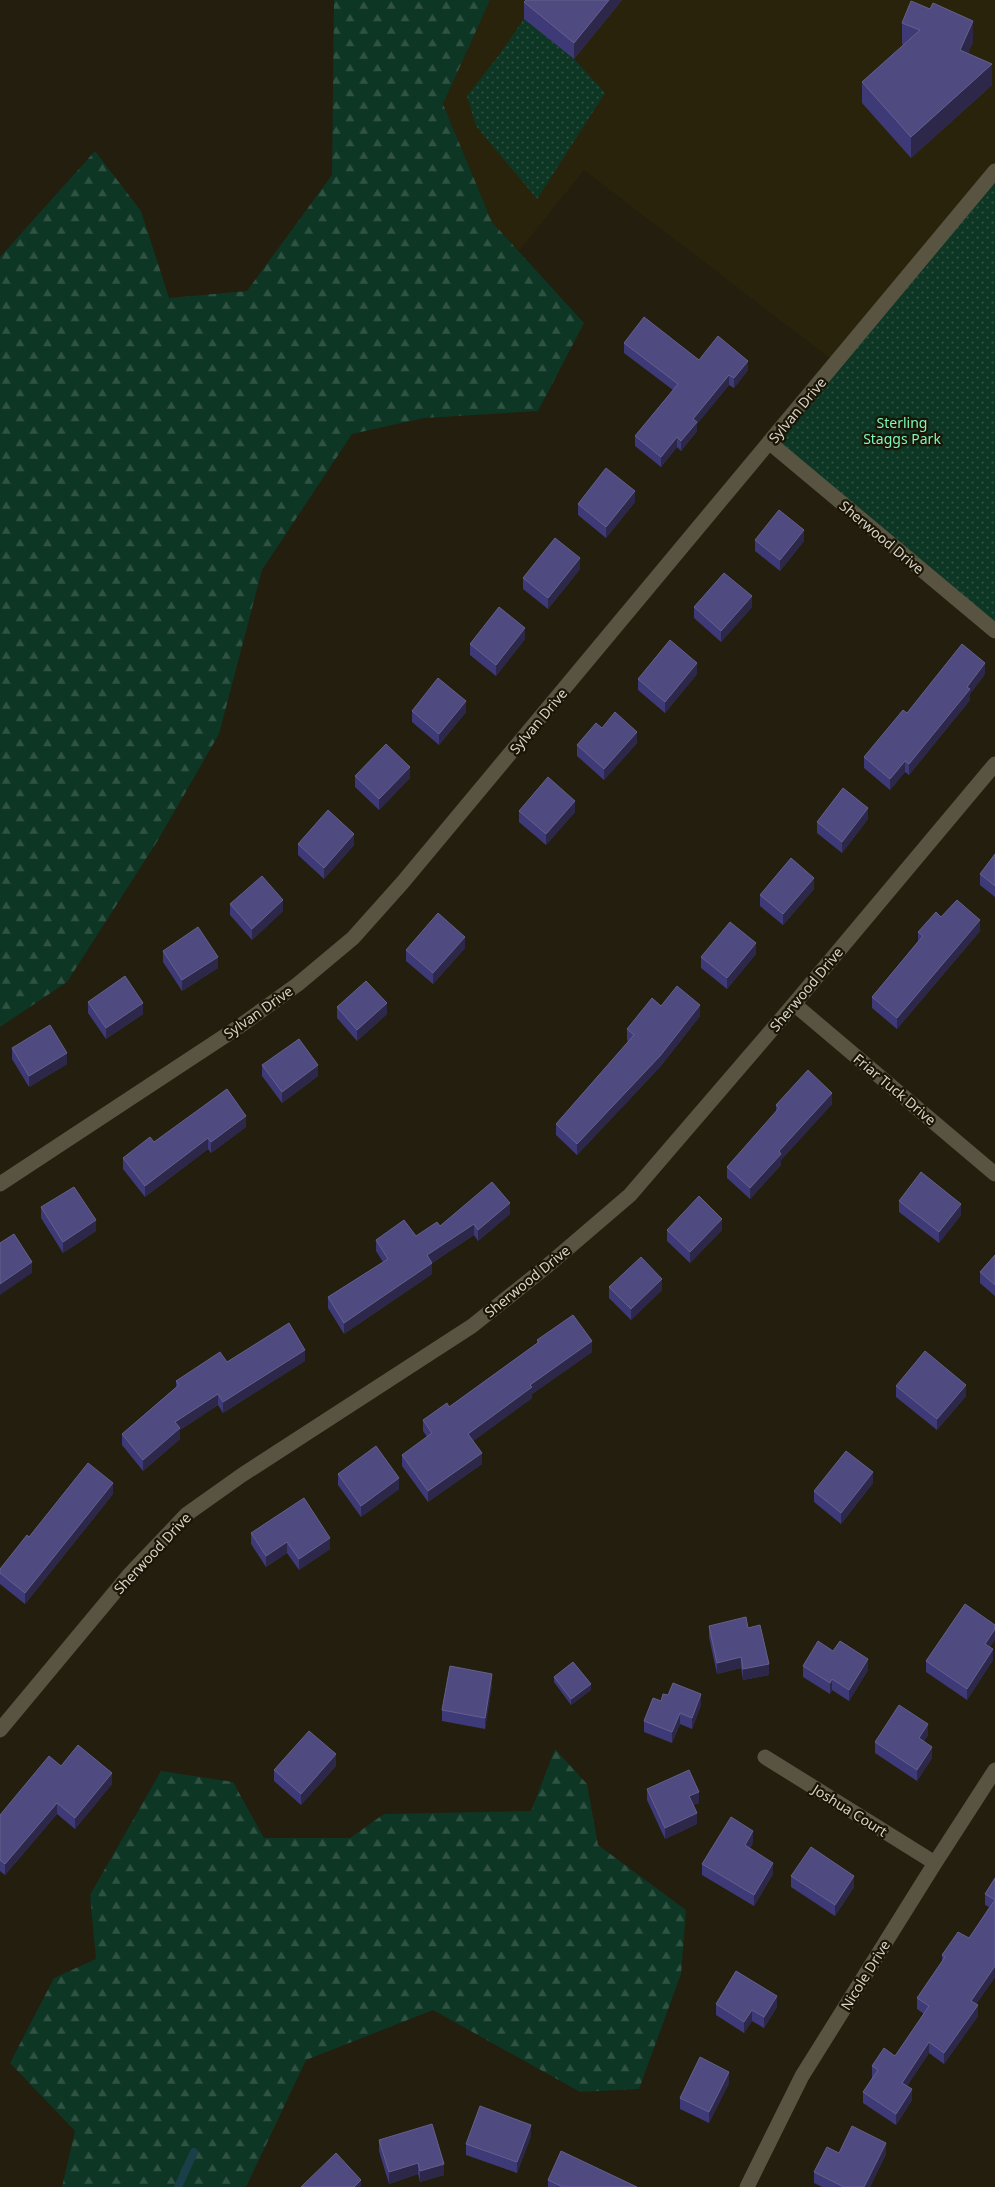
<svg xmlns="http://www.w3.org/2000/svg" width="995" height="2187" font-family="'Noto Sans',sans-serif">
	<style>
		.built { fill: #2a230b }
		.forest { fill: url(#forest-firs) }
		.park { fill: url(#park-dots) }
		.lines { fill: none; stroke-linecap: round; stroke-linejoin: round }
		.stream { stroke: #1b3f49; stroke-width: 8 }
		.minor { stroke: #595341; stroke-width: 15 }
		.wall { fill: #3e3a78 }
		.shaded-wall { fill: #2d284a }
		.building { fill: #4f4b81; stroke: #64608c }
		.labels { text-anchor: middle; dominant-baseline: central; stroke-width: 4.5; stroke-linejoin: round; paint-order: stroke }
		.street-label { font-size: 14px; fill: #d6d3c8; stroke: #1a1505 }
		.park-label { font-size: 14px; fill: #7af9be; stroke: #1a1505 }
	</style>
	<defs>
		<pattern id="forest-firs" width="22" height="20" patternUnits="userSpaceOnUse" patternTransform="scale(1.25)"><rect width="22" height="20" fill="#0d3625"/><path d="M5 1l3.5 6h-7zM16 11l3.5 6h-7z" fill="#305243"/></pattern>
		<pattern id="park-dots" width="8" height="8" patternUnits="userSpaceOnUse" patternTransform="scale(1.25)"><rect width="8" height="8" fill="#0d3625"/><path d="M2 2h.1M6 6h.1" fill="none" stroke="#305243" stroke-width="1.8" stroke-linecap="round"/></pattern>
	</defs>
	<rect width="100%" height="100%" fill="#231e0e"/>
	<path class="built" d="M490 0H995V171L836 363 584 170 519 251 492 222 443 104Z"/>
	<path class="forest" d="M334 0H490L443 104 492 222 584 323 538 411 424 418 352 434 262 570 219 734 158 840 67 982 0 1027V257L95 151 141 211 169 298 247 291 332 175Z
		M555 1749 587 1784 598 1845 686 1910 681 1974 639 2089 580 2092 433 2010 306 2060 246 2187H62L75 2131 10 2063 54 1978 96 1959 90 1895 161 1771 233 1782 264 1838H350L384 1814 531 1811Z"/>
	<path class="park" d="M524 19 574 59 605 93 537 199 476 126 467 96 499 55Z
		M995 171V631L770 443Z"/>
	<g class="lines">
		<path class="stream" d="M178 2187 194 2152"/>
		<path class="minor" d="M770 443 995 631
			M794 1004 995 1174
			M0 1184 240 1026 298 984 353 938 403 882 995 171
			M0 1730 129 1575 187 1514 242 1475 472 1326 546 1267 630 1195 794 1004 995 764
			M765 1757 935 1863
			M747 2187 802 2076 935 1863 995 1770"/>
	</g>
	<path class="wall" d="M526 0H622L574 59 524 19V2Z
		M902 23 973 42 968 53 992 85 911 158 862 103V82L904 45 902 44Z
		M624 343 748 370 734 388 729 385 697 424V431L681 451 677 447 661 467 635 446V436L673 390 624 353Z
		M635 502 606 538 578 515V504Z
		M755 540 804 541 780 571 755 551Z
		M580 569 548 609 523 589V578Z
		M694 607H752L721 642 694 618Z
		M525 639 496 676 470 655V644Z
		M697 674 665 713 638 690V679Z
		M985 674 970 694V700L909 775 905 772 890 790 864 768V757L907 713Z
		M412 711 466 712 439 745 412 722Z
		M602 728 637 743 604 780 577 756V745Z
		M355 776 410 778 379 810 355 787Z
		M519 811 575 812 546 845 519 822Z
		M868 819 842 853 817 833V822Z
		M298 844 354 845 324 879 298 855Z
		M995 854V897L980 885V874Z
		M814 889 783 925 760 906V895Z
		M230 904 283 911 252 940 230 915Z
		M941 917 980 931 897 1029 872 1008V997L918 941V932Z
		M465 948 433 984 406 961V950Z
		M163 951 218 968 182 991 163 962Z
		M756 954 727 989 701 968V957Z
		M88 1002 143 1014 106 1039 88 1013Z
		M661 1006 700 1016 660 1067 577 1155 556 1135V1124L628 1042 627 1040V1029Z
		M337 1007 387 1014 357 1041 337 1018Z
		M12 1048 67 1064 29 1087 12 1059Z
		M262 1065 318 1076 282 1103 262 1076Z
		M832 1104 781 1160V1165L750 1199 727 1178V1167L776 1112V1105Z
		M246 1127 211 1153 208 1149 145 1197 123 1169V1158Z
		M899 1201 961 1215 939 1243 899 1212Z
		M41 1207 96 1231 63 1253 41 1218Z
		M510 1214 478 1241 474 1235 432 1263V1274L344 1334 328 1308V1297L383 1262 376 1251V1240L416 1236 440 1226Z
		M667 1230H722L690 1263 667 1241Z
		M995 1255V1296L980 1283V1272Z
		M609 1287 662 1290 631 1320 609 1298Z
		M537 1340 592 1352 532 1394V1398L473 1441 482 1464 428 1502 402 1466V1455L427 1437 423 1431V1420L449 1407 537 1343Z
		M305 1361 223 1413 218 1405 180 1430V1439L143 1471 122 1445V1434L176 1387V1381L227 1362Z
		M896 1386 966 1396 937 1430 896 1397Z
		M338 1474 399 1489 361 1517 338 1485Z
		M873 1483 841 1524 814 1502V1491Z
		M113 1494 25 1604 0 1584V1569L29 1537Z
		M251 1533 330 1549 299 1570 287 1553 266 1567 251 1544Z
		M709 1626 748 1628 769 1675 743 1680 741 1668 717 1674 709 1637Z
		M990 1647 993 1660 967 1700 926 1672V1661Z
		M833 1651 868 1670 849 1701 832 1690 830 1694 803 1677V1666Z
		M554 1677 591 1690 571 1705 554 1682Z
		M492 1685 485 1729 442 1721V1710Z
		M668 1695 701 1705 692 1729 680 1724 672 1743 644 1732V1721L661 1701Z
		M928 1735 924 1741 932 1758 917 1781 875 1753V1742Z
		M61 1766 112 1784 75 1829 57 1814 5 1875 0 1871V1815Z
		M336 1766 301 1805 274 1781V1770Z
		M647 1789 699 1803 693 1805 697 1824 665 1839 647 1800Z
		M753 1842 750 1848 773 1874 754 1906 702 1875V1864Z
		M791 1876 854 1887 835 1916 791 1887Z
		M995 1878V1977L976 2004 978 2016 944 2064 929 2053 907 2086 912 2100 896 2125 863 2103V2092L872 2078V2066L895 2056 924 2014 917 2009V1998L942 1961V1955L969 1938 989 1907 985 1905V1894Z
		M716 2004 777 2007 764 2028 752 2021 744 2033 716 2015Z
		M729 2083 709 2123 680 2109V2098Z
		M531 2136 517 2173 466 2155V2144Z
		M379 2140 444 2175 420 2182 418 2174 389 2184 379 2151Z
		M839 2153 886 2154 870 2187H822L814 2183V2172Z
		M548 2180 637 2187H548Z"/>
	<path class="shaded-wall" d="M609 0H622L574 59V43Z
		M973 21V42L960 71V50Z
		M992 64V85L911 158V137Z
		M748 361V370L734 388V378Z
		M729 375V385L697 424V431L681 451V441L693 419Z
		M677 437V447L661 467V457Z
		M635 491V502L606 538V527Z
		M804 530V541L780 571V560Z
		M580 558V569L548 609V598Z
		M752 596V607L721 642V631Z
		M525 628V639L496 676V665Z
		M697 663V674L665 713V702Z
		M985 663V674L970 694V700L909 775V764L967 687Z
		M466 701V712L439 745V734Z
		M637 732V743L604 780V769Z
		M905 761V772L890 790V779Z
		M410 767V778L379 810V799Z
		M575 801V812L546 845V834Z
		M868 808V819L842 853V842Z
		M354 834V845L324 879V868Z
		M814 878V889L783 925V914Z
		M283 900V911L252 940V929Z
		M980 920V931L897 1029V1018Z
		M465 937V948L433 984V973Z
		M756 943V954L727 989V978Z
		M218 957V968L182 991V980Z
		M143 1003V1014L106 1039V1028Z
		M387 1003V1014L357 1041V1030Z
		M700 1005V1016L660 1067 577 1155V1144Z
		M67 1053V1064L29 1087V1076Z
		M318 1065V1076L282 1103V1092Z
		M832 1093V1104L781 1160V1165L750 1199V1188L779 1151Z
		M246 1116V1127L211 1153V1142Z
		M208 1138V1149L145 1197V1186Z
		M510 1203V1214L478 1241V1230Z
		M961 1204V1215L939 1243V1232Z
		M722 1219V1230L690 1263V1252Z
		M96 1220V1231L63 1253V1242Z
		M474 1224V1235L432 1263V1274L344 1334V1323L427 1255Z
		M32 1262V1273L0 1295V1284Z
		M662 1279V1290L631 1320V1309Z
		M592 1341V1352L532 1394V1398L468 1445V1434L530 1385Z
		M305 1350V1361L223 1413V1402Z
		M966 1385V1396L937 1430V1419Z
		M218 1394V1405L180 1430V1439L143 1471V1460L175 1422Z
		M482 1453V1464L428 1502V1491Z
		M873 1472V1483L841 1524V1513Z
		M399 1478V1489L361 1517V1506Z
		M113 1483V1494L25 1604V1593Z
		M330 1538V1549L299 1570V1559Z
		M287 1542V1553L266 1567V1556Z
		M995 1629V1640L985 1655V1644Z
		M993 1649V1660L967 1700V1689Z
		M741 1657V1668L717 1674V1663Z
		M868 1659V1670L849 1701V1690Z
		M769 1664V1675L743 1680V1669Z
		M492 1674V1685L485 1729V1718Z
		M832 1679V1690L830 1694V1683Z
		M591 1684V1690L571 1705V1699Z
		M701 1694V1705L692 1729V1718Z
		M680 1713V1724L672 1743V1732Z
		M928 1724V1735L919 1749V1738Z
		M932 1747V1758L917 1781V1770Z
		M336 1754V1766L301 1805V1794Z
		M112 1773V1784L75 1829V1818Z
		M699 1792V1803L689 1807V1796Z
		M57 1803V1814L5 1875V1864Z
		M697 1813V1824L665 1839V1828Z
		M753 1831V1842L745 1856V1845Z
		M773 1863V1874L754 1906V1895Z
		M854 1876V1887L835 1916V1905Z
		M995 1966V1977L971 2012V2001Z
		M777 1996V2007L764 2028V2017Z
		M978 2005V2016L944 2064V2053Z
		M752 2010V2021L744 2033V2022Z
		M929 2042V2053L902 2094V2083Z
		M729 2072V2083L709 2123V2112Z
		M912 2089V2100L896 2125V2114Z
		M531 2125V2136L517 2173V2162Z
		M886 2143V2154L870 2187H864Z
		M418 2163V2174L389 2184V2172Z
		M444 2164V2175L420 2182V2171Z
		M361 2180V2187H354Z"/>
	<path class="building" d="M526 0H609L574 43 524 2Z
		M911 1 930 9 933 3 973 21 960 50 992 64 911 137 862 82 920 30 902 23Z
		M644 317 699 360 718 336 748 361 734 378 729 375 693 419 697 422 681 441 677 437 661 457 635 436 678 384 624 343Z
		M606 468 635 491 606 527 578 504Z
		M779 510 804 530 780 560 755 540Z
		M555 538 580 558 548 598 523 578Z
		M724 573 752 596 721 631 694 607Z
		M499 607 525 628 496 665 470 644Z
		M670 640 697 663 665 702 638 679Z
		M962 644 985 663 967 687 970 689 909 764 905 761 890 779 864 757 903 710 907 713Z
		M438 678 466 701 439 734 412 711Z
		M615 712 637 732 604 769 577 745 596 723 602 728Z
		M386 744 410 767 379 799 355 776Z
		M548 777 575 801 546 834 519 811Z
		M843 788 868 808 842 842 817 822Z
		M328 810 354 834 324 868 298 844Z
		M995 854V886L980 874Z
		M791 858 814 878 783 914 760 895Z
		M262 876 283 900 252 929 230 904Z
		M957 900 980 920 897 1018 872 997 923 936 918 932 936 912 941 917Z
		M438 913 465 937 433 973 406 950Z
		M730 922 756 943 727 978 701 957Z
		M198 927 218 957 182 980 163 951Z
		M125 976 143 1003 106 1028 88 1002Z
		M366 981 387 1003 357 1030 337 1007Z
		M677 986 700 1005 660 1056 577 1144 556 1124 634 1035 627 1029 652 998 661 1006Z
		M50 1025 67 1053 29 1076 12 1048Z
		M299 1039 318 1065 282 1092 262 1065Z
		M808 1070 832 1093 779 1151 781 1154 750 1188 727 1167 779 1108 776 1105Z
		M227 1089 246 1116 211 1142 208 1138 145 1186 123 1158 150 1137 154 1142Z
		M921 1172 961 1204 939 1232 899 1201Z
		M492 1182 510 1203 478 1230 474 1224 427 1255 432 1263 344 1323 328 1297 388 1259 376 1240 404 1220 416 1236 437 1222 440 1226Z
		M74 1187 96 1220 63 1242 41 1207Z
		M699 1196 722 1219 690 1252 667 1230Z
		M14 1234 32 1262 0 1284V1243Z
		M995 1255V1285L980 1272Z
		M641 1257 662 1279 631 1309 609 1287Z
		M573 1315 592 1341 530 1385 532 1387 468 1434 482 1453 428 1491 402 1455 432 1433 423 1420 447 1403 449 1407 539 1342 537 1340Z
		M289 1323 305 1350 223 1402 218 1394 175 1422 180 1428 143 1460 122 1434 179 1385 176 1381 220 1352 227 1362Z
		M925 1351 966 1385 937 1419 896 1386Z
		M376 1446 399 1478 361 1506 338 1474Z
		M846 1451 873 1472 841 1513 814 1491Z
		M88 1463 113 1483 25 1593 0 1573V1569L27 1535 29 1537Z
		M304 1498 330 1538 299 1559 287 1542 266 1556 251 1533Z
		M965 1604 995 1625V1629L985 1644 993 1649 967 1689 926 1661Z
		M746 1617 748 1628 760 1625 769 1664 743 1669 741 1657 717 1663 709 1626Z
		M818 1641 833 1651 840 1641 868 1659 849 1690 832 1679 830 1683 803 1666Z
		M573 1662 591 1684 571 1699 554 1677Z
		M450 1666 492 1674 485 1718 442 1710Z
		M673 1683 701 1694 692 1718 680 1713 672 1732 644 1721 653 1698 661 1701 663 1694 668 1695Z
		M899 1705 928 1724 919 1738 932 1747 917 1770 875 1742Z
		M309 1731 336 1754 301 1794 274 1770Z
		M78 1745 112 1773 75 1818 57 1803 5 1864 0 1860V1815L49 1756 61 1766Z
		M689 1770 699 1792 689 1796 697 1813 665 1828 647 1789Z
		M731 1817 753 1831 745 1845 773 1863 754 1895 702 1864Z
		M811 1847 854 1876 835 1905 791 1876Z
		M995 1878V1966L971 2001 978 2005 944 2053 929 2042 902 2083 912 2089 896 2114 863 2092 878 2070 872 2066 884 2048 895 2056 929 2006 917 1998 945 1957 942 1955 958 1932 969 1938 995 1900 985 1894Z
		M736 1971 777 1996 764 2017 752 2010 744 2022 716 2004Z
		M700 2057 729 2072 709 2112 680 2098Z
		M480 2106 531 2125 517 2162 466 2144Z
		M432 2124 444 2164 420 2171 418 2163 389 2172 379 2140Z
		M852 2126 886 2143 864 2187H844L814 2172 827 2147 839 2153Z
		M561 2151 637 2187H563L548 2180Z
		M336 2153 361 2180 354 2187H301Z"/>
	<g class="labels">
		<g class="street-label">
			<text transform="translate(797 410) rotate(-50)">Sylvan Drive</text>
			<text transform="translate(882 537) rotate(40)">Sherwood Drive</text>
			<text transform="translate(538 721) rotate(-50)">Sylvan Drive</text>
			<text transform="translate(806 989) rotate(-50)">Sherwood Drive</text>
			<text transform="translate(258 1012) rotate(-35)">Sylvan Drive</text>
			<text transform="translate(895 1089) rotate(40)">Friar Tuck Drive</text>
			<text transform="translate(527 1281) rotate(-39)">Sherwood Drive</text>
			<text transform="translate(152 1553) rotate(-47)">Sherwood Drive</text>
			<text transform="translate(850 1810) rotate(32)">Joshua Court</text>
			<text transform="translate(865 1975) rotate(-58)">Nicole Drive</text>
		</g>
		<g class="park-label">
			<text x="902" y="422">Sterling<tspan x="902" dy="16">Staggs Park</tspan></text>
		</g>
	</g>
</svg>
